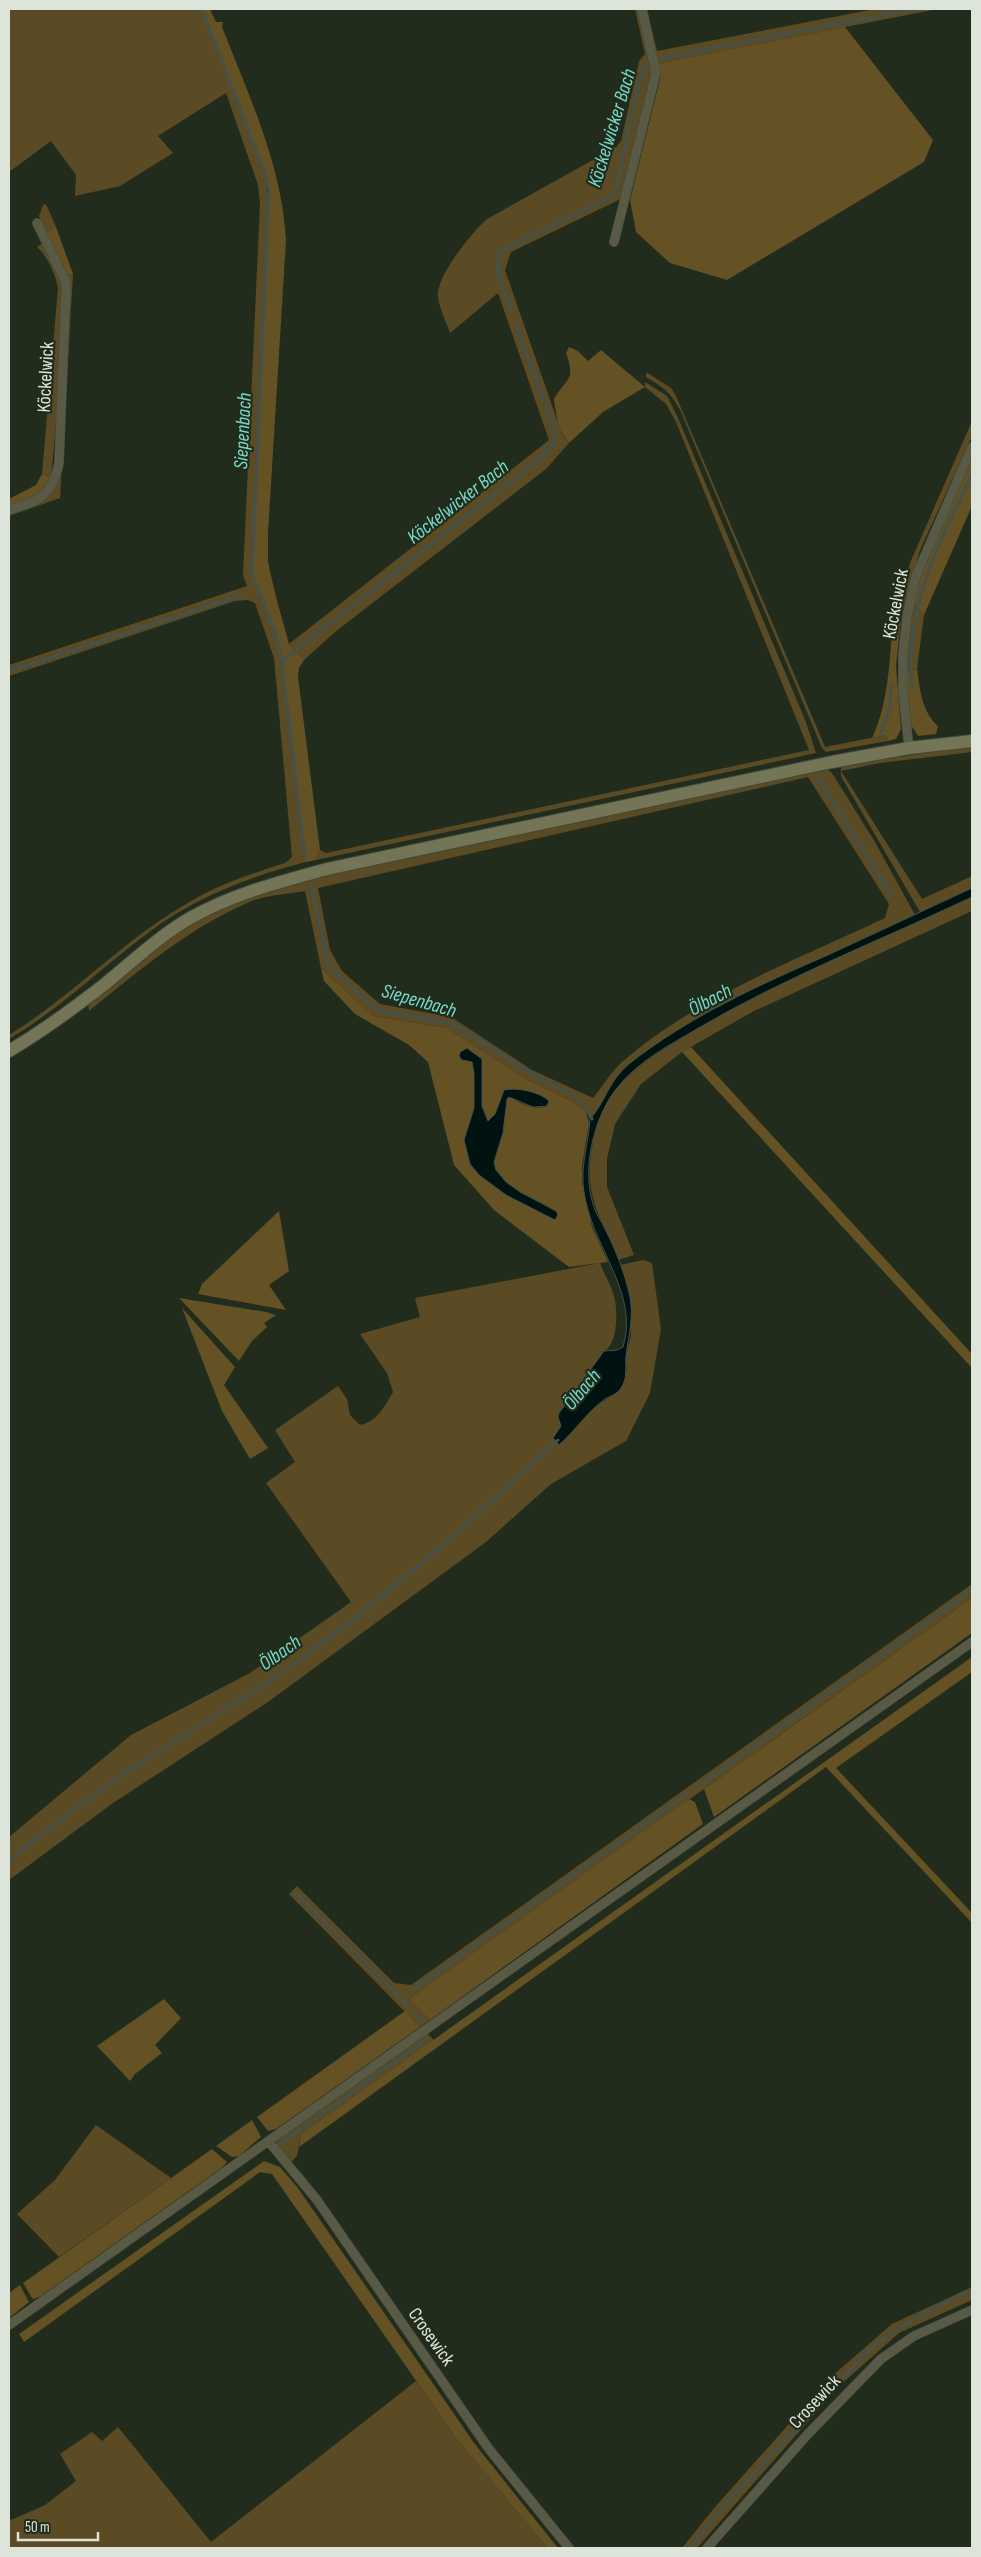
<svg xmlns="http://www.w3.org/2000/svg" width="981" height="2557" font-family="'Sofia Sans Condensed',sans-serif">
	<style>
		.green { fill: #5b4b24; fill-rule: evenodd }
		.forest { fill: #645124; fill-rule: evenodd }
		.water { fill: #011310; stroke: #43524c }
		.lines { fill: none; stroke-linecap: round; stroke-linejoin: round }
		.stream { stroke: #43524c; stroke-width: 3 }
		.street-casing { stroke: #40493a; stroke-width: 10 }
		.secondary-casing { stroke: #40493a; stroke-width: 14 }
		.street { stroke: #585a46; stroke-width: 9 }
		.secondary { stroke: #737556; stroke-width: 12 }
		.labels { text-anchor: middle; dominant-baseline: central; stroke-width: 4.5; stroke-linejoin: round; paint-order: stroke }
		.street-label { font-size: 19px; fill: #dde4d9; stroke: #222c1c }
		.water-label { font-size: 20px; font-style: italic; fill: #76dac9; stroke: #222c1c }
	</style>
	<rect width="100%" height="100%" fill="#222c1c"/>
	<path class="green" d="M9 9H202L264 171 269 203 252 574 275 631 282 661 306 862C255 875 207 893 163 922 110 959 65 1006 9 1039V1035C74 995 126 937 193 900 222 883 254 873 285 863L292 857 274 658 255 603 248 600 235 601 9 676V665L247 586 243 575 260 204 258 185 226 93 158 136 173 153 120 186 75 196 76 175 51 141 9 172Z
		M635 9H638L652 70 651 83 623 198 511 252 505 270 556 417 564 437 569 443 546 469 335 632 304 660 289 644 549 440 498 293 450 333C446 321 439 308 438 296 436 276 473 231 487 219L616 147 621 141 639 61 645 54Z
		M643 9H647L657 51 875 9H938L656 64Z
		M46 204 56 227 45 232 39 216 43 205Z
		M43 243 62 284 57 414 51 478 42 474 58 288C55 273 48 257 37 247Z
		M73 274 60 498 9 516V513L54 486 65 275Z
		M646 372 671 388 676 396 825 747 886 735 888 741 826 752 822 748 681 412C671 392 664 388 646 377Z
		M645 382 667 396 678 418 806 722 816 753 316 860 320 850 326 853 809 750 676 422 666 404 645 387Z
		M972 421V436L920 550 901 619 894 615 910 563Z
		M913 602 924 615 917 669 906 672V651Z
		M972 746V752L880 763 841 771 922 899 972 876V888L920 912 842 778C840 773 840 769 843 765Z
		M827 769 832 773 875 842 915 915C819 962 715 997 630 1064 609 1080 605 1103 590 1119L586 1112 571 1101 526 1079 447 1028 373 1016 321 968 305 891C288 894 267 895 252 901 191 926 140 970 89 1011L88 1003 182 929 232 902 318 877ZM808 777 889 904 885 918C796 960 697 997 622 1062 611 1072 602 1087 593 1098L532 1070 451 1017 380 1004 342 971 330 950 318 888Z
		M972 897V911L752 1012 682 1052 641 1084 615 1124 607 1159V1187L634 1255 618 1260C606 1229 588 1202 590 1168 591 1141 600 1107 618 1087 639 1062 669 1046 697 1029 785 977 880 940 972 897Z
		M643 1260 652 1263 661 1329 650 1393 626 1441 551 1484 486 1542 268 1702 113 1803 9 1880V1837L131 1735 250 1673 351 1602 266 1483 295 1462 275 1430 338 1386 347 1399 350 1415 360 1425C377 1422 385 1406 393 1392L387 1373 360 1334 420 1317 415 1298 600 1263C604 1274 611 1285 614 1296 618 1309 618 1345 604 1351L561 1421 560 1429 562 1442 590 1410 613 1395 627 1369 625 1359 631 1335 626 1281 620 1265Z
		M972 1584V1598L409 1999 430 2020 420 2027 289 1894 297 1886 394 1983 411 1985Z
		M427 2033 434 2040 301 2134 297 2156 291 2162 276 2147 277 2138Z
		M96 2125 171 2178 59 2257 17 2214 55 2180Z
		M972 2287V2300L899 2333 839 2386 697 2548H682L715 2507 831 2377 892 2324Z
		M416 2381 456 2438 547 2548H9V2517L11 2520 45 2505 76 2481 60 2454 92 2432 102 2441 118 2427 211 2542Z"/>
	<path class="forest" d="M202 9H210L216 22H223L222 27C249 96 282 165 286 240L268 533V562L276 597 289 644 304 660 299 668 298 677 320 850 316 860 306 862 282 661 275 631 252 574 269 190 264 171Z
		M845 27 933 140 924 162 727 280 670 263 636 232 630 200 660 79 656 64Z
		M56 227 73 274 65 275 45 232Z
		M569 347 578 351 588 361 601 350 645 387 603 412 569 443C558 430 556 415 554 399 567 377 576 381 566 353Z
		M972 456V506L924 615 913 602 918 583Z
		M42 474 51 478 39 495 9 507V499L36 485Z
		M894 615 901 619 896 666 901 729 896 739 888 741 886 735 872 738C890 701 889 655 894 615Z
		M917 669C920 690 922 712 938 726L936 734 918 736 911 725 906 672Z
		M321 968 373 1016 447 1028 526 1079 571 1101 586 1112 589 1123 582 1166V1184L592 1227 608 1262 569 1267 494 1210 454 1165 428 1062 409 1045 355 1014 324 981ZM482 1059V1106L488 1121C500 1116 496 1099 508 1089L544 1097 549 1101 547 1106C533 1111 521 1103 509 1097L507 1099 503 1133 494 1162 496 1170 506 1182 520 1192 548 1206 522 1203 506 1195 466 1132C477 1112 477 1084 472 1062Z
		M691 1047 972 1354V1368L682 1052Z
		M279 1211 289 1271 269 1285 286 1310 198 1294 202 1284Z
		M179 1298 266 1312 276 1315 264 1323 267 1327 252 1341 239 1361Z
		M182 1308 235 1367 224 1385 268 1448 250 1459 222 1411Z
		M972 1598V1633L714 1817 704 1789Z
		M972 1657V1672L836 1768 972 1913V1923L826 1767 299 2147 301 2134Z
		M689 1799 695 1802 703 1824 430 2020 409 1999Z
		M164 1999 181 2018 155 2045 162 2053 135 2074 130 2081 97 2046Z
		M405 2011 420 2027 276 2129 268 2131 257 2117Z
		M252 2120 261 2137 239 2156 232 2157 216 2146Z
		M212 2149 227 2162 224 2166 41 2296 34 2299 32 2298 23 2283Z
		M264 2161 280 2167 298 2188 474 2443 558 2548H547L456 2438 272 2174 260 2172 24 2342 19 2334Z
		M20 2285 29 2302 9 2318V2293Z"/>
	<path class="water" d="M972 888V897C879 941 783 978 695 1030 668 1046 637 1062 617 1088 593 1118 581 1171 594 1207 596 1215 602 1221 605 1229 616 1250 625 1274 630 1297 634 1320 628 1335 626 1357 625 1368 628 1378 621 1388 618 1394 610 1396 605 1399 587 1412 575 1431 559 1445L553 1438 561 1426 558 1417 559 1413 604 1351 617 1350 623 1347C639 1296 596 1250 586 1202 578 1170 588 1149 590 1119 605 1103 609 1080 629 1064 688 1017 759 985 828 955 876 933 924 910 972 888Z
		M467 1048 482 1059V1106L488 1121 495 1114 504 1090C516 1087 541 1092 549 1101L547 1106 533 1107 509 1097 507 1099 503 1133 494 1162 496 1170 506 1182 520 1192 556 1211 558 1215 555 1220 506 1195 479 1175 470 1164 464 1140 474 1108V1074L472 1062 462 1060 459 1056 460 1052Z"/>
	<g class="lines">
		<path class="stream" d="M202 9 264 171 269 190 252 574 275 631 282 661 305 859
			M662 58 913 9
			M512 310C505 292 491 269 500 251L611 197 616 188 639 83 646 65
			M282 661 547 453 555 439 554 427 516 325
			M9 671 241 595
			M912 685C904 605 940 543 972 474
			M881 733 890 707 891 685
			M818 779 891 895
			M311 885 329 967 374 1007 387 1012 453 1024 537 1077 573 1095 585 1106 592 1119
			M702 1784 972 1590
			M9 1860C50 1828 90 1796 134 1768 191 1730 249 1696 305 1656 395 1590 477 1516 558 1440
			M296 1893 407 2005
			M414 1989 687 1794
			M416 2015 423 2021
			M281 2143 427 2039
			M690 2548 723 2507 867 2352C899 2324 934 2308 972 2290"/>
		<g class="street-casing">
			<path id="street" d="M614 242 656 73 642 9
				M9 510C39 501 52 496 59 463L66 290 65 280 37 223
				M909 748 903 693V654L907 617 916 576 972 447
				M269 2142 317 2200 489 2449 569 2548
				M9 2325 972 1642
				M707 2548 807 2435 881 2359 914 2336 972 2310"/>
		</g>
		<g class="secondary-casing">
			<path id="secondary" d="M9 1051C43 1031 74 1008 105 984 133 961 160 935 192 917 235 893 280 882 327 869L832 762 909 748 972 741"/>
		</g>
		<use href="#street" class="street"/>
		<use href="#secondary" class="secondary"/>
	</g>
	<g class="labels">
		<g class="street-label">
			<text transform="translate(46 377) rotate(-87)">Köckelwick</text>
			<text transform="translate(896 604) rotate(-79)">Köckelwick</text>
			<text transform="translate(431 2337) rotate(55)">Crosewick</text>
			<text transform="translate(815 2402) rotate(-47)">Crosewick</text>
		</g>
		<g class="water-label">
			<text transform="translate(612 128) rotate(-73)">Köckelwicker Bach</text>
			<text transform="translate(243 431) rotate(-87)">Siepenbach</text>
			<text transform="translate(458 502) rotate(-38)">Köckelwicker Bach</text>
			<text transform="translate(710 1000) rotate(-28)">Ölbach</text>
			<text transform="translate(419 1001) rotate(16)">Siepenbach</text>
			<text transform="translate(582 1390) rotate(-50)">Ölbach</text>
			<text transform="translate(280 1653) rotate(-35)">Ölbach</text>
		</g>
	</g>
	<rect width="981" height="2557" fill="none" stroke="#dde4d9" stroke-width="20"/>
	<path d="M18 2532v8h80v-8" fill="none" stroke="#dde4d9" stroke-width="2.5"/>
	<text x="25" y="2532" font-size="15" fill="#dde4d9" stroke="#222c1c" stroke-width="4" paint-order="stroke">50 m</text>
</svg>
